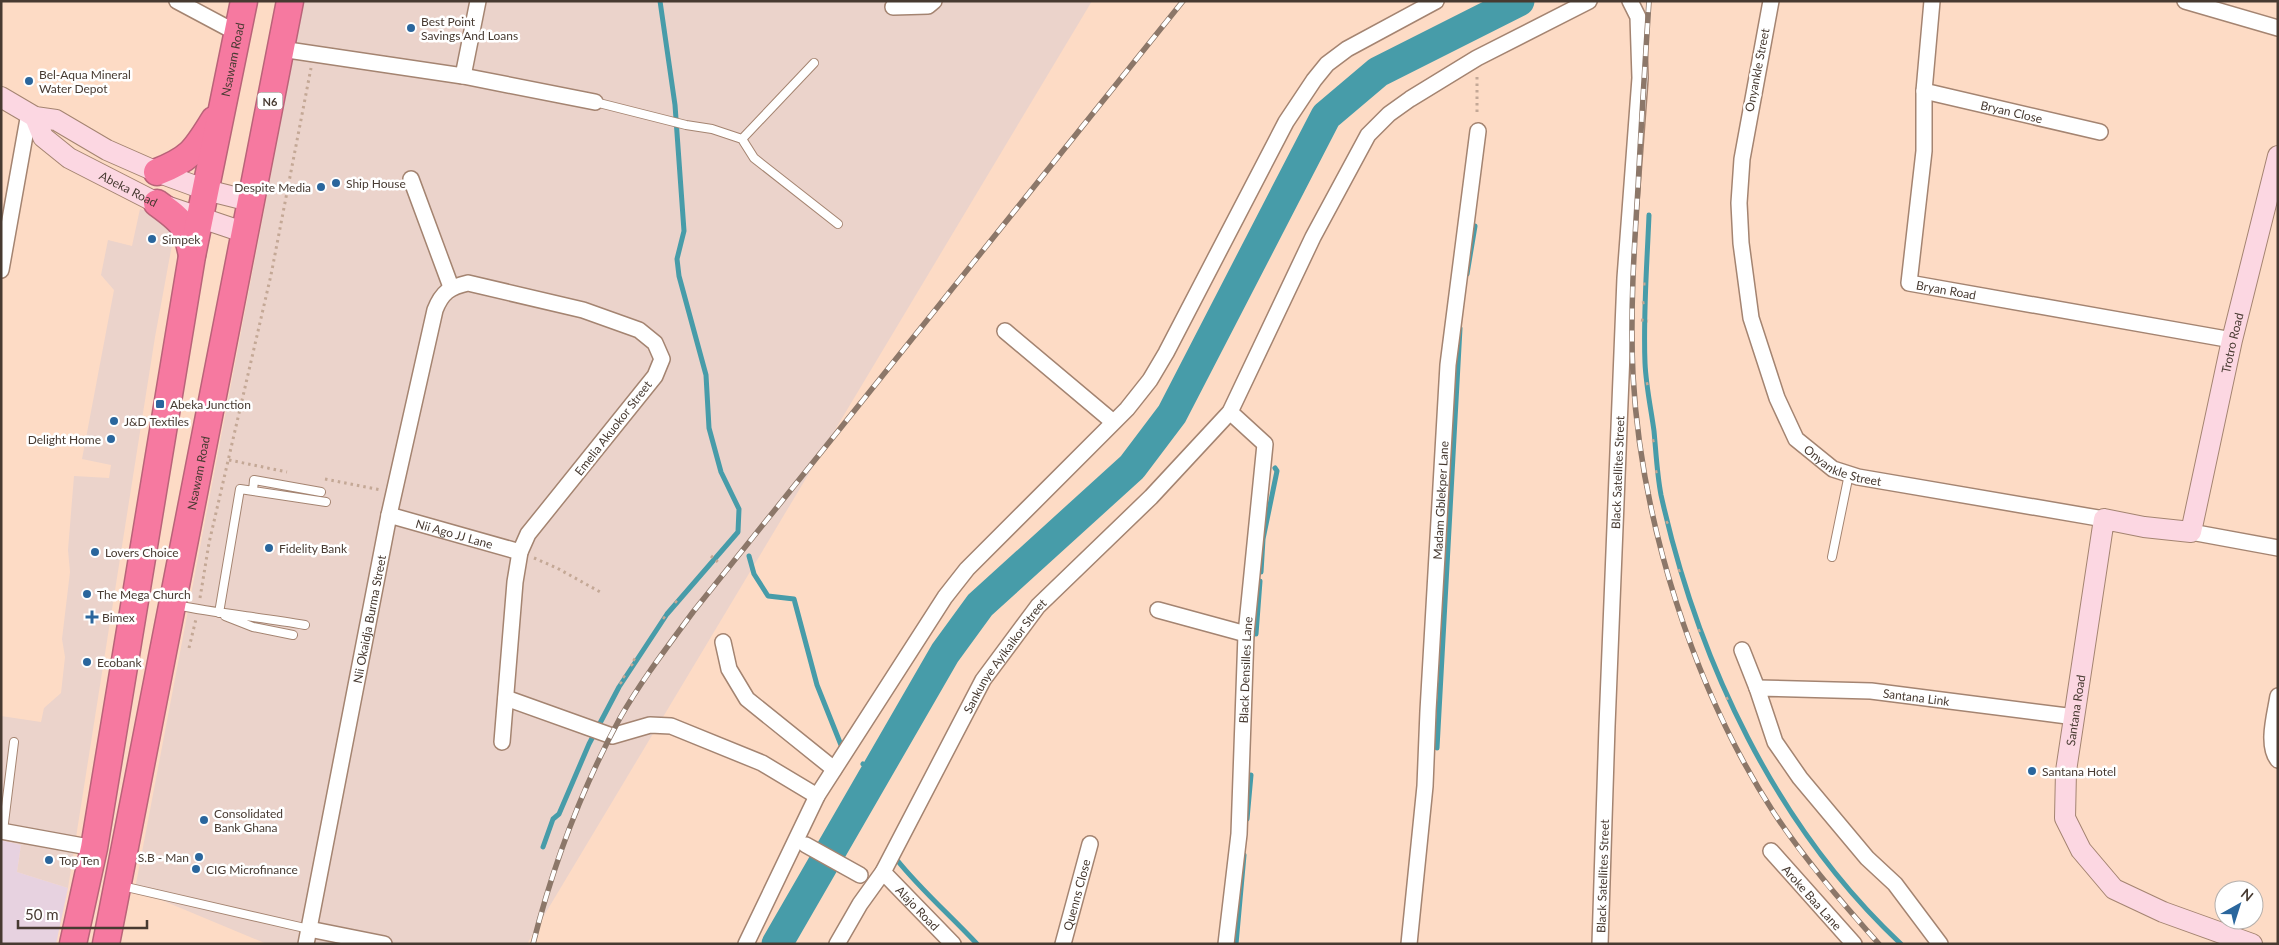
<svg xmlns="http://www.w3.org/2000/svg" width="2279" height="945" font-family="Lato,sans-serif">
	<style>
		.commercial { fill: #ebd3cb }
		.education { fill: #e7d2e0 }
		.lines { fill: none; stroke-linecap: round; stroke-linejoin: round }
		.stream { stroke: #479ca9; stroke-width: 5 }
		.river { stroke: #479ca9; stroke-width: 31 }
		.lane-casing { stroke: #a48471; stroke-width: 10 }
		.street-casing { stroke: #a48471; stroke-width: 18 }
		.secondary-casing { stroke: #a48471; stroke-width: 22 }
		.highway-casing { stroke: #b96379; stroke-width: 29 }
		.path { stroke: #c4a896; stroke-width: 3; stroke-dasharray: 2.5 4; stroke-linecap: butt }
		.lane { stroke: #fff; stroke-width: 8 }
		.street { stroke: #fff; stroke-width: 15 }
		.secondary { stroke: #fcd7e2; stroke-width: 20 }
		.highway { stroke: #f679a0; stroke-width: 26 }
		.rail-casing { stroke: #8c7769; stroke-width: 5.5 }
		.rail { stroke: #fff; stroke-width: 4; stroke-dasharray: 11; stroke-linecap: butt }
		.poi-dot { fill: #2a669d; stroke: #fff; stroke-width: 2 }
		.labels { text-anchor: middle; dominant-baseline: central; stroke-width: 5; stroke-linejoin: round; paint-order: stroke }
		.shield { fill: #fff; stroke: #7e756f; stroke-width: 1 }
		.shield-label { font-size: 11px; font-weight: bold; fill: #473a31 }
		.poi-label { font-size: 12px; fill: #473a31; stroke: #fff; text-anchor: start }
		.street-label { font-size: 12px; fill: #473a31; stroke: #fff }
	</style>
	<rect width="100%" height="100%" fill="#fddbc5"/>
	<path class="commercial" d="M304 1H1092L527 944H267L135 889Z
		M140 209 165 215 176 223 155 337 68 888 17 872 21 845 1 840V716L41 722 44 708 61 693 65 657 62 639 70 572 68 550 74 476 109 478 111 465 82 459 114 290 101 275 108 240 132 246Z"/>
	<path class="education" d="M1 840 21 845 17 872 68 888 56 944H1Z"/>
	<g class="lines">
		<path class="stream" d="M1649 215C1647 265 1643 314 1645 363 1646 386 1651 409 1654 431 1656 452 1657 474 1661 495 1698 661 1775 826 1901 944
			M1467 274 1475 226
			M749 556 754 574 768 596 794 599 817 685 843 750
			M1261 572 1263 539 1277 471 1275 468
			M1256 634 1260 581
			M1437 748 1460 328
			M863 764 877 774
			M1247 819 1251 775
			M543 847 553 819 559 814 589 744 619 687 667 614 738 532 739 509 721 472 709 428 706 375 679 276 677 259 684 231 675 105 660 1
			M897 860C921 890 950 915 977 944
			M1236 944 1244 855"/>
		<path class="river" d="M777 944 945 653 980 605 1132 467 1172 414 1326 116 1378 72 1519 1"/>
		<g class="lane-casing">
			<path id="lane" d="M595 102 686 125 712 129 742 139 754 158 838 224
				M742 139 814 63
				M253 491 254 480 321 492
				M1832 557 1849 474
				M176 605C219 614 262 617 305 625
				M219 613 240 489 326 502
				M225 616 253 627 293 635
				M3 831 14 742
				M122 886 309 929"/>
		</g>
		<g class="street-casing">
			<g id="street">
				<path d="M177 1 237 33"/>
				<path id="s1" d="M1771 1 1742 159 1739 203 1741 243 1751 318 1777 398 1796 439 1833 469 1858 477 2104 519"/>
				<path id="s2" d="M1932 1 1924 91V151L1909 283 2232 340"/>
				<path d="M2185 1 2278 28"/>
				<path d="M893 7 928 6 934 1"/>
				<path d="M281 49 463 76 595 102"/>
				<path d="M463 76 478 1"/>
				<path id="s3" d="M1924 91 2100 132"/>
				<path d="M411 179 451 287"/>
				<path d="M1 270 29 113"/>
				<path d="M1005 331 1112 421"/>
				<path id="s4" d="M389 515 520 552"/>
				<path d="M2191 532 2278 548"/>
				<path d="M1158 610 1246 634"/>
				<path d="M723 642 729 669 747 699 834 769"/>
				<path d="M1742 650 1757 688"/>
				<path d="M2278 696C2275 715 2266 745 2278 760"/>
				<path d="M506 698 612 736 650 725 671 726 762 763 817 796"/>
				<path d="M1 831 94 848"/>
				<path d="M806 845 860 875"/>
				<path id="s5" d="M1771 851 1854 944"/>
				<path id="s6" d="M883 872 953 944"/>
				<path d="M309 929 384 944"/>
				<path id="s7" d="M306 944 389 515 435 310C442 292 450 287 468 283L583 310 639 330 655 343 662 359 655 376 528 534 520 552 515 582 502 742"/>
				<path d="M746 944 817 796 945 597 967 569 1127 409 1150 380 1166 353 1286 122 1314 80 1327 64 1347 49 1436 1"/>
				<path id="s8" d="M837 944 860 904 883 872 983 680 1038 606 1151 497 1230 412 1313 237 1368 135 1389 114 1410 99 1477 58 1589 1"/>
				<path id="s9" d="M1063 944 1090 844"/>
				<path id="s10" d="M1226 944 1239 834 1246 634 1265 444 1230 412"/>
				<path id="s11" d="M1409 944 1425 786 1428 711 1448 365 1478 131"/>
				<path id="s12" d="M1600 944 1607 726 1625 278 1640 78 1638 17 1630 1"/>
				<path id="s13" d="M1940 944 1895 884 1867 858 1800 778 1775 742 1757 688 1871 691 2075 717"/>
			</g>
		</g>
		<g class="secondary-casing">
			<g id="secondary">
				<path d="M1 97 35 117 56 120 107 150 157 172 206 190 250 201"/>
				<path id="s14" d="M35 117 43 137 69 158 157 203 243 232"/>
				<path id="s15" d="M2252 944 2163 912 2114 889 2081 850 2065 818 2066 771 2104 519 2144 527 2191 532 2232 340 2278 156"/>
			</g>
		</g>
		<g class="highway-casing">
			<g id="highway">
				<path d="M157 172C192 158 195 150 214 120"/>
				<path d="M157 203C183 222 185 223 192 255"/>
				<path id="s16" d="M73 944 94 848 192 256 244 1"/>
				<path id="s17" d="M106 944 290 1"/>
			</g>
		</g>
		<path class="path" d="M1477 77V116
			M1643 284H1649
			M1642 303 1647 302
			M1641 320 1648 321
			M1646 384 1650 383
			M1652 441 1657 440
			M229 460 287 472
			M1655 472 1661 471
			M325 479 381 490
			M1666 523 1671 520
			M711 556 719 563
			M534 558 557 568 602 593
			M1678 571 1684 569
			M200 598 209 543 271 275 311 68
			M675 601 680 605
			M663 617 667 620
			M1698 631 1703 629
			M189 648 196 619
			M633 659 638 662
			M631 664 635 668
			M623 676 627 679
			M620 682 624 686
			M1726 699 1730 697"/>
		<use href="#lane" class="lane"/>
		<use href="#street" class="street"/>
		<use href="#secondary" class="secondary"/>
		<use href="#highway" class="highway"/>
		<g class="rail-casing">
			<path id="rail" d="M1649 1C1645 64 1641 126 1638 188 1634 250 1630 313 1633 375 1641 522 1694 690 1774 813 1805 860 1842 903 1879 944
				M533 944C553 865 581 790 620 718 641 681 668 646 693 612L1183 1"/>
		</g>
		<use href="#rail" class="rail"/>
	</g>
	<g class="poi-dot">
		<circle cx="411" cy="28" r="5"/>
		<circle cx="29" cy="81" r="5"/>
		<circle cx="336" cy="183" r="5"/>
		<circle cx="321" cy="187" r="5"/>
		<circle cx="152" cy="239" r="5"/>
		<rect x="155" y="399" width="10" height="10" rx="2.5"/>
		<circle cx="114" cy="421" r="5"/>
		<circle cx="111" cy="439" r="5"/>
		<circle cx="269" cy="548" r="5"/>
		<circle cx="95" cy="552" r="5"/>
		<circle cx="87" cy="594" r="5"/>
		<path d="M89.5 609.5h5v5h5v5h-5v5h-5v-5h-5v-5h5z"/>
		<circle cx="87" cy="662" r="5"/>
		<circle cx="2032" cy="771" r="5"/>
		<circle cx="204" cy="820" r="5"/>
		<circle cx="199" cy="857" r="5"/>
		<circle cx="49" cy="860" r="5"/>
		<circle cx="196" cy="869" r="5"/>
	</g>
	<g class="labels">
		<rect class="shield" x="257.5" y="92.5" width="25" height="17" rx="4"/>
		<g class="shield-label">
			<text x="270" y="101">N6</text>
		</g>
		<g class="poi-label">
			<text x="421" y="21">Best Point<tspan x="421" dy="14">Savings And Loans</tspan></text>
			<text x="39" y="74">Bel-Aqua Mineral<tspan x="39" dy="14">Water Depot</tspan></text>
			<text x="346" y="183">Ship House</text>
			<text x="311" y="187" text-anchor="end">Despite Media</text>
			<text x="162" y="239">Simpek</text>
			<text x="170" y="404">Abeka Junction</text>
			<text x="124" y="421">J&amp;D Textiles</text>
			<text x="101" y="439" text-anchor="end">Delight Home</text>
			<text x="279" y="548">Fidelity Bank</text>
			<text x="105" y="552">Lovers Choice</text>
			<text x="97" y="594">The Mega Church</text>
			<text x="102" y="617">Bimex</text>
			<text x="97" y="662">Ecobank</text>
			<text x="2042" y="771">Santana Hotel</text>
			<text x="214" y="813">Consolidated<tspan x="214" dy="14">Bank Ghana</tspan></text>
			<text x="189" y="857" text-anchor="end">S.B - Man</text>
			<text x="59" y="860">Top Ten</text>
			<text x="206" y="869">CIG Microfinance</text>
		</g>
		<g class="street-label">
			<text stroke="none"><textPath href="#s16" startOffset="899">Nsawam Road</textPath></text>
			<text transform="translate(1757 70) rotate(-79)">Onyankle Street</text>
			<text stroke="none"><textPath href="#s3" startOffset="90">Bryan Close</textPath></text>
			<text stroke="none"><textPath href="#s14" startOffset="122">Abeka Road</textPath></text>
			<text stroke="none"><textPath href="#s2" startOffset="321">Bryan Road</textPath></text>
			<text stroke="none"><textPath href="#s15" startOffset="819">Trotro Road</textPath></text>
			<text transform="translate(613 428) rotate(-52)">Emelia Akuokor Street</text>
			<text stroke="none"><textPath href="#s1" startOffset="505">Onyankle Street</textPath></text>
			<text stroke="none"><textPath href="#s12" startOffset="472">Black Satellites Street</textPath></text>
			<text stroke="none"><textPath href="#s17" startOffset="480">Nsawam Road</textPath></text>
			<text stroke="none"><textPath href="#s11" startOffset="445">Madam Gblekper Lane</textPath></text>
			<text stroke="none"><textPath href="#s4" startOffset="68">Nii Ago JJ Lane</textPath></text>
			<text stroke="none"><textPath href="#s7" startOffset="331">Nii Okaidja Burma Street</textPath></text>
			<text stroke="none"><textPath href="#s8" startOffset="334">Sankunye Ayikaikor Street</textPath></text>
			<text stroke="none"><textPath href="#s10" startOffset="275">Black Densilles Lane</textPath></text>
			<text stroke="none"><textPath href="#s13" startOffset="478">Santana Link</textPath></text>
			<text stroke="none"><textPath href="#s15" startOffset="344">Santana Road</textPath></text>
			<text stroke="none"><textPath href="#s12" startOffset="68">Black Satellites Street</textPath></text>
			<text stroke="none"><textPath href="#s9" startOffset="51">Quenns Close</textPath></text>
			<text stroke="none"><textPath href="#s5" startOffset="62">Aroke Baa Lane</textPath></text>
			<text stroke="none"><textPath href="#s6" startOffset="50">Alajo Road</textPath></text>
		</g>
	</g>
	<rect width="2279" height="945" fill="none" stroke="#473a31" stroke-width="5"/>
	<g transform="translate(2239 905) rotate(39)"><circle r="24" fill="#ffffff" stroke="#b5b0ad"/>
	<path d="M0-4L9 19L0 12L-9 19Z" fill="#2a669d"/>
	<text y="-8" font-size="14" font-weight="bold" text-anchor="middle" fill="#473a31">N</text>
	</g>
	<path d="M18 920v8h129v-8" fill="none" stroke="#473a31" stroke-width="2.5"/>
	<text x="25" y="920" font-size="15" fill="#473a31" stroke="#ffffff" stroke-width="4" paint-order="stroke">50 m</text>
</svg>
